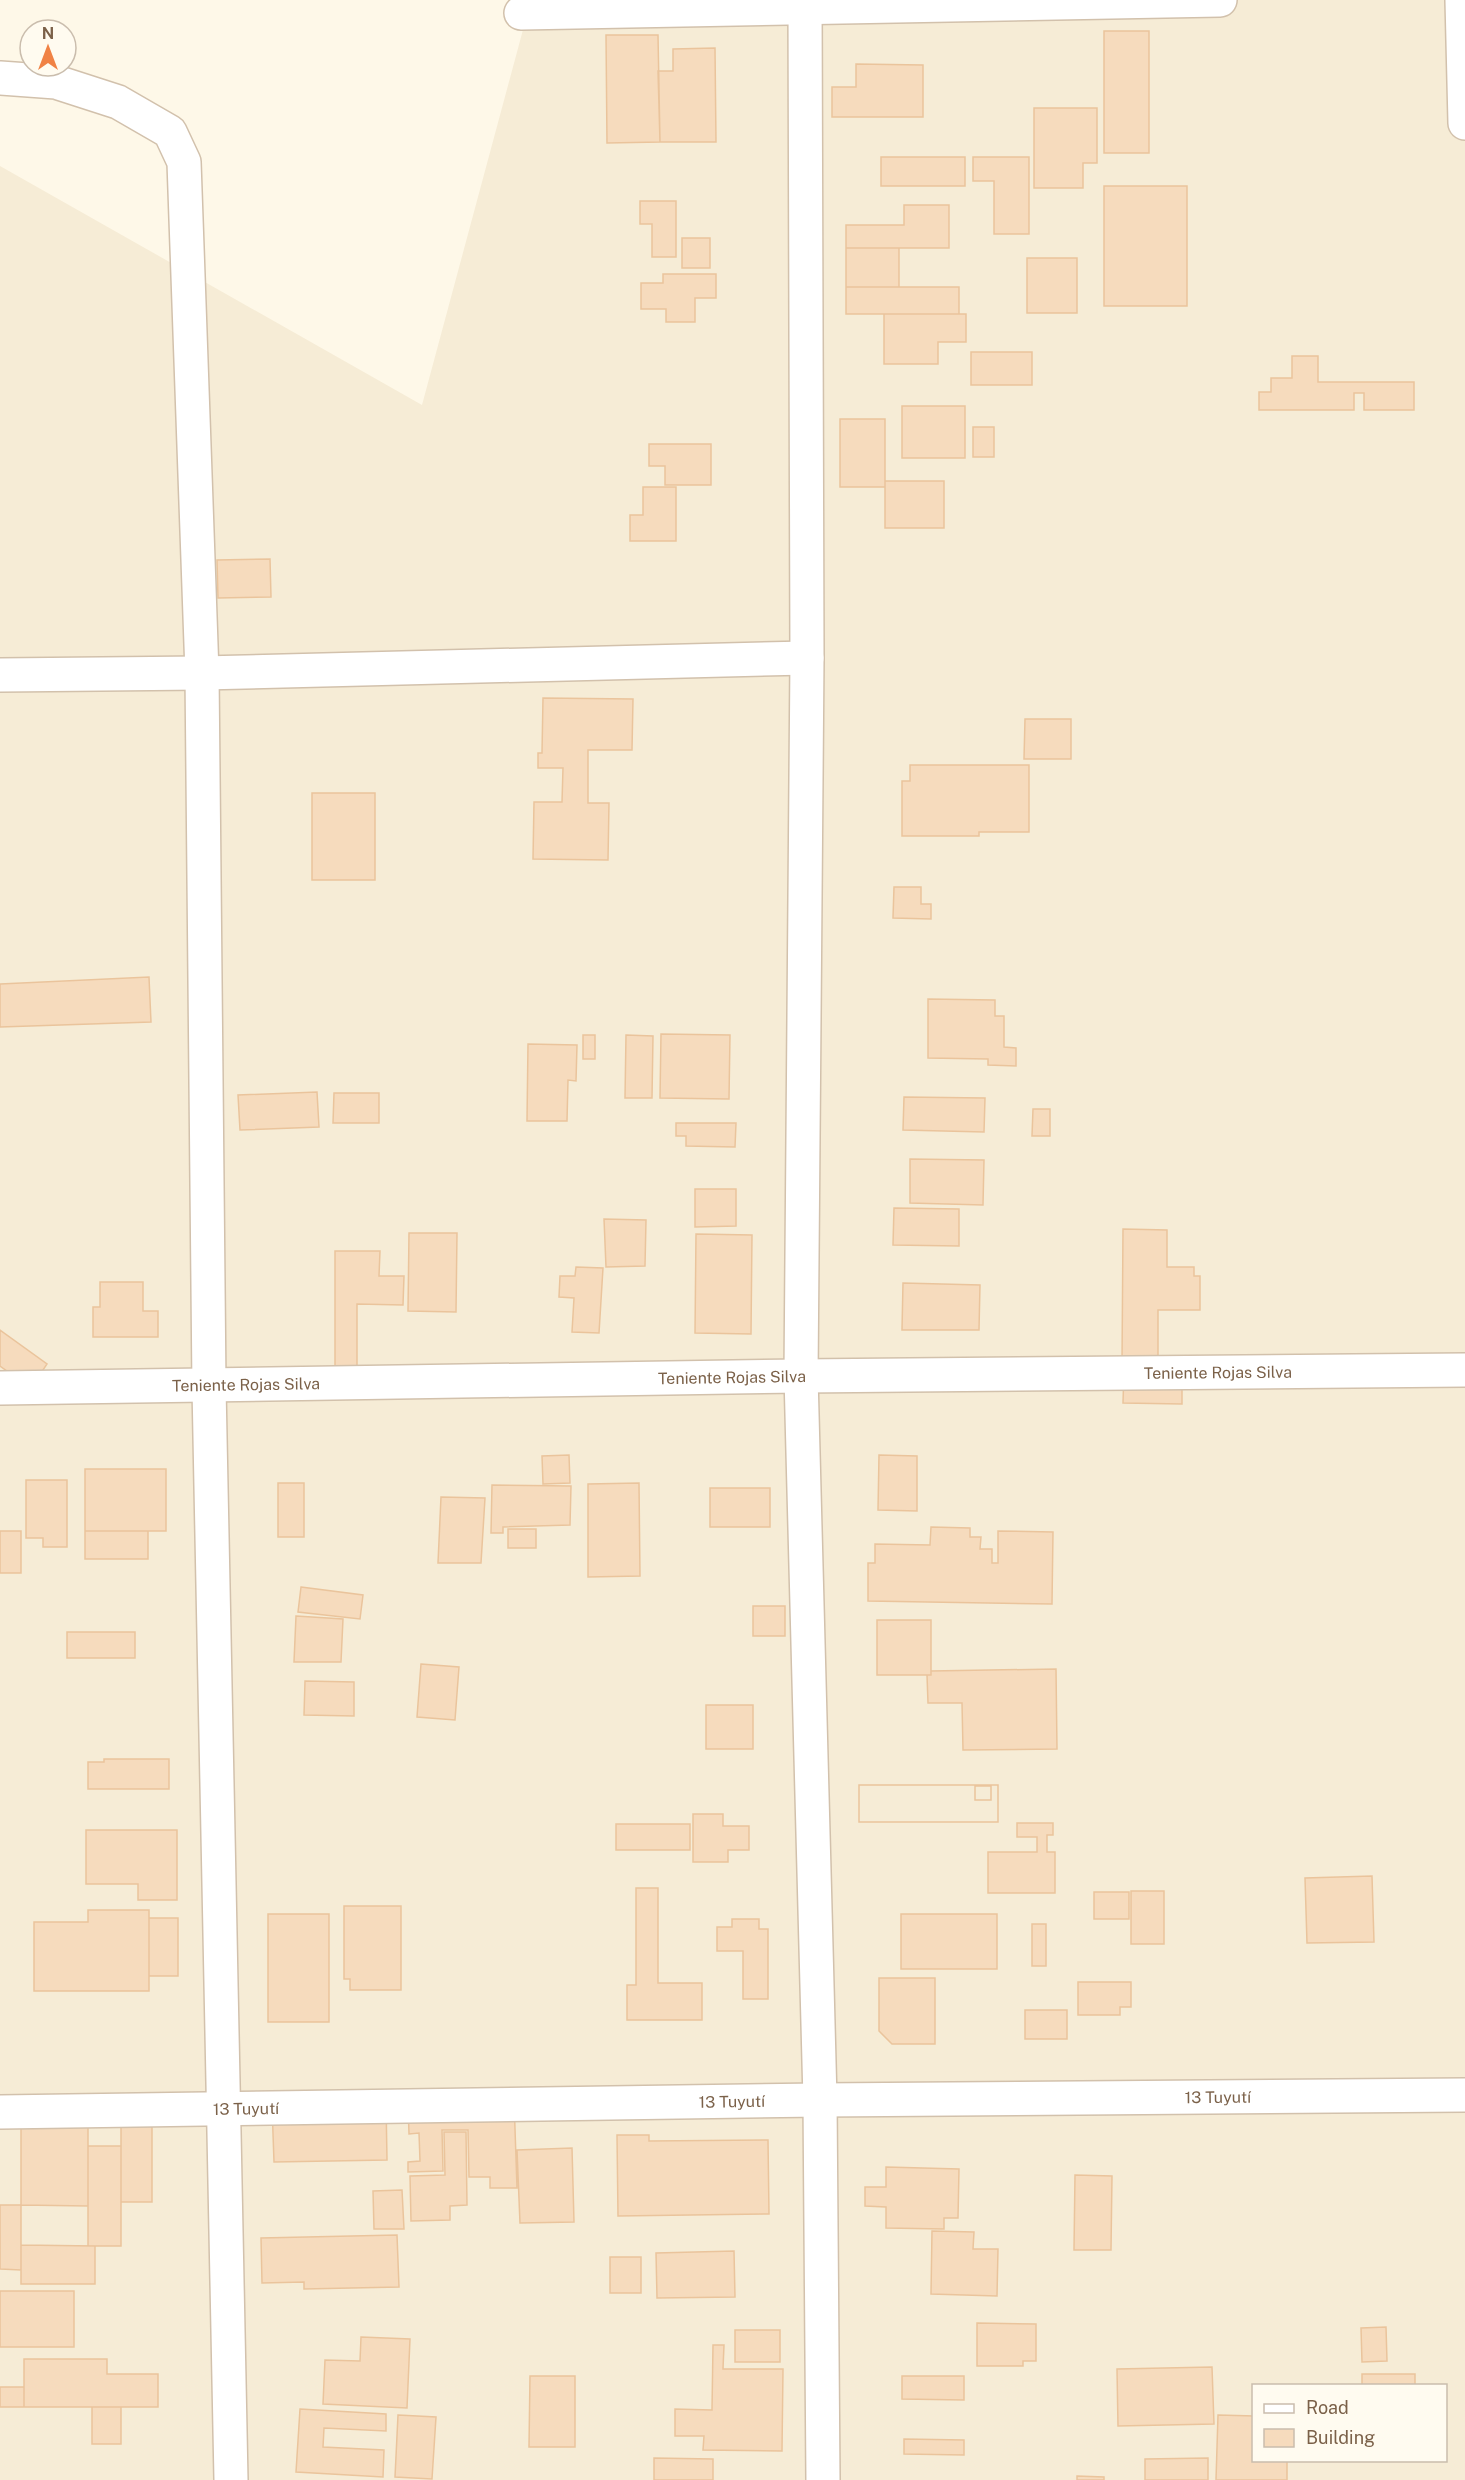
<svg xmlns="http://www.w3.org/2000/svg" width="1465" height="2480" font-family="'Public Sans',sans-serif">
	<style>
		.residential { fill: #f6ecd6; fill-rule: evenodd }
		.building { fill: #f6dbbd; stroke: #eac49c; stroke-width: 1.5; fill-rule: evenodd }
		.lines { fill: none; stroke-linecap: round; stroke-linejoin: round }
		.minor-casing { stroke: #d2c1ac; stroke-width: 36 }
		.minor { stroke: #fff; stroke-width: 33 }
		.labels { text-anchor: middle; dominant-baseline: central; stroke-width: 5; stroke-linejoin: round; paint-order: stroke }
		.street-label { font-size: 16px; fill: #7b6149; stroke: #fffbf0 }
	</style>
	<rect width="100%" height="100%" fill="#fef8e8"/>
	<path class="residential" d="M531 0H1465V2480H0V166L422 405ZM1254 2386H1446V2460H1254Z"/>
	<path class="building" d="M1104 31H1149V153H1104Z
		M606 35H658L660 142 607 143Z
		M715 48 716 142H660L658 71H673V49Z
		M856 64 923 65V117H832V87H856Z
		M1034 108H1097V163H1083V188H1034Z
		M881 157H965V186H881Z
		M973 157H1029V234H994V181H973Z
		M1104 186H1187V306H1104Z
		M640 201H676V257H652V224H640Z
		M904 205H949V248H846V225H904Z
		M682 238H710V268H682Z
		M846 248H899V287H846Z
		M1027 258H1077V313H1027Z
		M663 274H716V298H695V322H666V309H641V283H663Z
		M846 287H959V314H846Z
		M884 314H966V342H938V364H884Z
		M971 352H1032V385H971Z
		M1292 356H1318V382H1414V410H1364V393H1354V410H1259V392H1271V378H1292Z
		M902 406H965V458H902Z
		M840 419H885V487H840Z
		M973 427H994V457H973Z
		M649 444H711V485H665V466H649Z
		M885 481H944V528H885Z
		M643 487H676V541H630V515H643Z
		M270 559 271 597 218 598 217 560Z
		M543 698 633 699 632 750H588V803H609L608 860 533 859 534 802H562L563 768H538V753H542Z
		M1025 719H1071V759H1024Z
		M910 765H1029V832H979V836H902V781H910Z
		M312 793H375V880H312Z
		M894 887H921V904H931V919L893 918Z
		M149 977 151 1022 0 1027V984Z
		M928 999 995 1000V1016H1004V1047L1016 1048V1066L988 1065V1059L928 1058Z
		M661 1034 730 1035 729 1099 660 1098Z
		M583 1035H595V1059H583Z
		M626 1035 653 1036 652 1098H625Z
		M528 1044 577 1045 576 1081 568 1080 567 1121H527Z
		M317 1092 319 1127 240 1130 238 1095Z
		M334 1093H379V1123H333Z
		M904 1097 985 1098 984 1132 903 1130Z
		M1033 1109H1050V1136H1032Z
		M676 1123H736L735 1147 686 1146V1136H676Z
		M910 1159 984 1160 983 1205 910 1203Z
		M695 1189H736V1226L695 1227Z
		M894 1208 959 1209V1246L893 1245Z
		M604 1219 646 1220 645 1266 606 1267Z
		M1123 1229 1167 1230V1267H1194V1276H1200V1310H1158V1364L1122 1363Z
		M409 1233H457L456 1312 408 1311Z
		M696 1234 752 1235 751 1334 695 1333Z
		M335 1251H380L379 1276H404L403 1305 357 1304V1370L335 1369Z
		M576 1267 603 1268 599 1333 572 1332 574 1298 559 1297 560 1276H575Z
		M100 1282H143V1311H158V1337H93V1307H100Z
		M903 1283 980 1285 979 1330H902Z
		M0 1330 47 1364 31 1388 0 1366Z
		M1124 1369 1182 1370V1404L1123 1403Z
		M569 1455 570 1483 543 1484 542 1456Z
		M879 1455 917 1456V1511L878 1510Z
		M85 1469H166V1531H85Z
		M26 1480H67V1547H43V1538H26Z
		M278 1483H304V1537H278Z
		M639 1483 640 1576 588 1577V1484Z
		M492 1485 571 1486 570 1525 503 1527V1533H491Z
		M710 1488H770V1527H710Z
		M441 1497 485 1498 481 1563H438Z
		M931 1527 970 1528V1537H981L980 1549H992V1563H998V1531L1053 1532 1052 1604 868 1601V1563H875V1544L930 1545Z
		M508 1529H536V1548H508Z
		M0 1531H21V1573H0Z
		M85 1531H148V1559H85Z
		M301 1587 363 1595 360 1619 298 1612Z
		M753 1606H785V1636H753Z
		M296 1616 343 1619 341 1662H294Z
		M877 1620H931V1675H877Z
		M67 1632H135V1658H67Z
		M421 1664 459 1667 455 1720 417 1717Z
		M1056 1669 1057 1749 963 1750 962 1703H928L927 1675H931V1671Z
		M305 1681 354 1682V1716L304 1715Z
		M706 1705H753V1749H706Z
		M104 1759H169V1789H88V1762H104Z
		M859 1785H998V1822H859ZM975 1786H991V1800H975Z
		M859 1785H998V1822H859Z
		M975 1786H991V1800H975Z
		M693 1814H723V1826H749V1850H728V1862H693Z
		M1017 1823H1053V1835H1047V1852H1055V1893H988V1852H1037V1837H1017Z
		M616 1824H690V1850H616Z
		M86 1830H177V1900H138V1884H86Z
		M1372 1876 1374 1942 1307 1943 1305 1878Z
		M636 1888H658V1983H702V2020H627V1985H636Z
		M1131 1891H1164V1944H1131Z
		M1094 1892H1129V1919H1094Z
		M344 1906H401V1990H350V1979H344Z
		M88 1910H149V1991H34V1922H88Z
		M268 1914H329V2022H268Z
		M901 1914H997V1969H901Z
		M149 1918H178V1976H149Z
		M732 1919H759V1929H768V1999H743V1951H717V1927H732Z
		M1032 1924H1046V1966H1032Z
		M879 1978H935V2044H892L879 2031Z
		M1078 1982H1131V2007H1120V2015H1078Z
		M1025 2010H1067V2039H1025Z
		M514 2099 517 2188H490V2177H469L468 2130H442L443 2171 408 2172V2162L420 2161 419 2133 409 2134 408 2102Z
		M386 2102 387 2160 274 2162 272 2105Z
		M21 2112H88V2206L21 2205Z
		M121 2120H152V2202H121Z
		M444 2132H466L467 2205 450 2206V2220L411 2221 410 2176 445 2175Z
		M617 2135H649V2141L768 2140 769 2214 618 2216Z
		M88 2146H121V2246H88Z
		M572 2148 574 2222 520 2223 517 2150Z
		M886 2167 959 2169 958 2218H944V2229L886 2228V2207L865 2206V2187H886Z
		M1075 2175 1112 2176 1111 2250H1074Z
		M402 2190 404 2229H374L373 2191Z
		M0 2205H21V2270L0 2269Z
		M932 2231 974 2232 973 2249H998L997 2296 931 2294Z
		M397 2235 399 2287 304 2289V2282L262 2283 261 2238Z
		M21 2245 95 2246V2284H21Z
		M734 2251 735 2297 657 2298 656 2253Z
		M610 2257H641V2293H610Z
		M0 2291H74V2347H0Z
		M977 2323 1036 2324V2361H1023V2366H977Z
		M1386 2327 1387 2361 1362 2362 1361 2328Z
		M735 2330H780V2362H735Z
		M361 2337 410 2339 407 2408 323 2404 325 2360 360 2361Z
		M713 2345H724L723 2369H783L782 2451 703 2450 704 2436H675V2409L712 2410Z
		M24 2359H107V2374H158V2407H24Z
		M1212 2367 1214 2424 1118 2426 1117 2369Z
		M1362 2374H1415V2386H1362Z
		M530 2376H575V2447H529Z
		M902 2376H964V2400L902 2399Z
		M0 2387H24V2407H0Z
		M92 2407H121V2444H92Z
		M300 2409 386 2414V2431L324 2428 323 2447 384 2450 383 2477 296 2472Z
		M398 2415 436 2417 432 2479 395 2477Z
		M1218 2415 1254 2416V2460H1287V2480H1216Z
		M904 2439 964 2440V2455L904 2454Z
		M654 2458 713 2459V2480H654Z
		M1208 2458V2480H1145V2459Z
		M1077 2476 1104 2477V2480H1077Z"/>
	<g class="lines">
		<g class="minor-casing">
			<g id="minor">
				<path d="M805 0 807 658 801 1376 820 2100 823 2480"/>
				<path d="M1462 0 1465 123"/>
				<path d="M521 13 1220 0"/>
				<path d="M0 78 56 82 118 102 170 132 184 162 202 673 209 1387 231 2480"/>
				<path d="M0 675 202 673 807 658"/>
				<path id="s1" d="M0 1388 801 1376 1465 1370"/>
				<path id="s2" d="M0 2112 820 2100 1465 2095"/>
			</g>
		</g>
		<use href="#minor" class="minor"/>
	</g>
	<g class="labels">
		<g class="street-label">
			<text stroke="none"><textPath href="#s1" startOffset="1218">Teniente Rojas Silva</textPath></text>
			<text stroke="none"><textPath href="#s1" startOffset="732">Teniente Rojas Silva</textPath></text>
			<text stroke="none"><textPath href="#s1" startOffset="246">Teniente Rojas Silva</textPath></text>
			<text stroke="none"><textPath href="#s2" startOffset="1218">13 Tuyutí</textPath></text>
			<text stroke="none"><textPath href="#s2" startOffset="732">13 Tuyutí</textPath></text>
			<text stroke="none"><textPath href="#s2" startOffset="246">13 Tuyutí</textPath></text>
		</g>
	</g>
	<rect x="1252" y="2384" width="195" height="78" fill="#fffbf0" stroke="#cabdad" stroke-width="1.5"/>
	<rect x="1264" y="2404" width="30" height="9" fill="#ffffff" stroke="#cabdad" stroke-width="1.5"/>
	<text x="1306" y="2414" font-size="18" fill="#7b6149">Road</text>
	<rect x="1264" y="2429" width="30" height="18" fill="#f6dbbd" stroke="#cabdad" stroke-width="1.5"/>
	<text x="1306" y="2444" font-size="18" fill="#7b6149">Building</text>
	<g transform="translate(48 48)"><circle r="28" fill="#fffbf0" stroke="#cabdad" stroke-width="1.5"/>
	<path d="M0-4.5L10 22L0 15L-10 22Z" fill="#f08245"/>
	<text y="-9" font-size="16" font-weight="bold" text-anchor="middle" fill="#7b6149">N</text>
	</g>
</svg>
